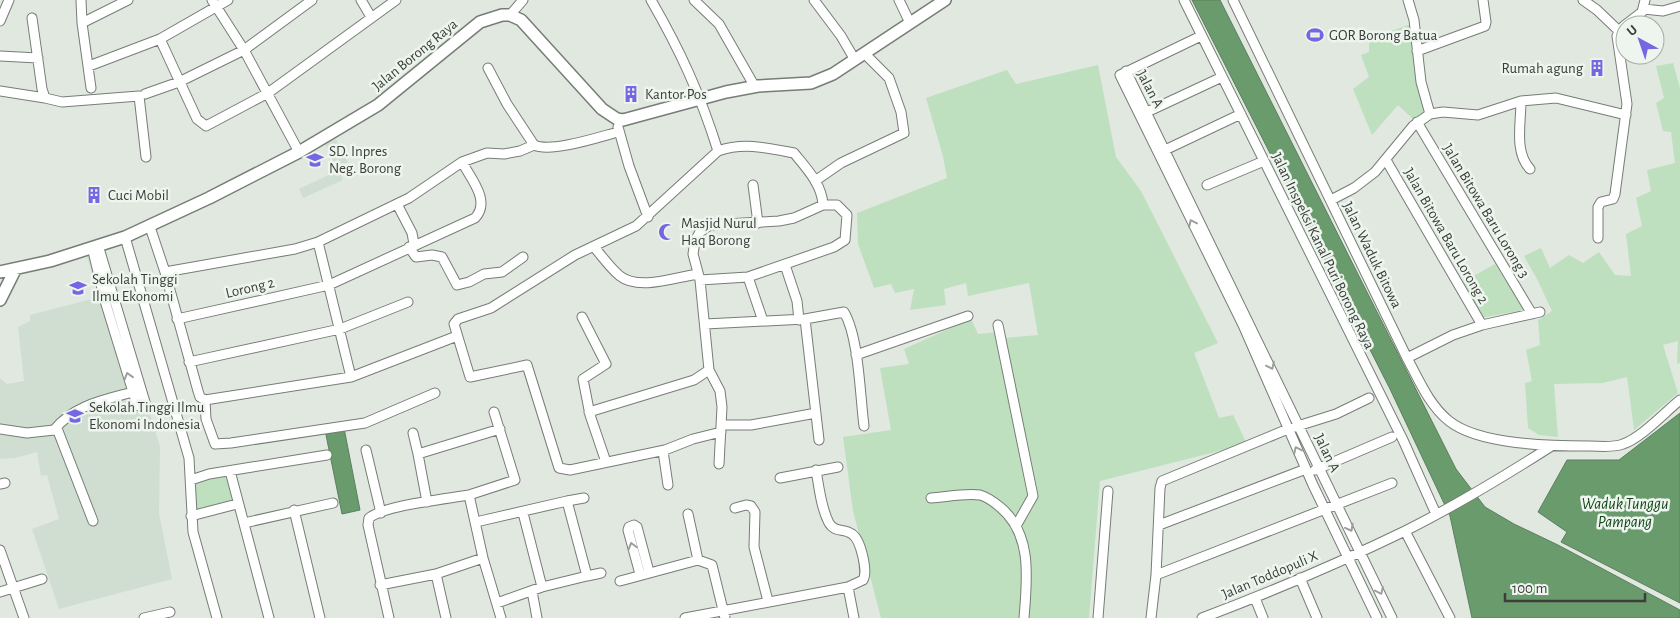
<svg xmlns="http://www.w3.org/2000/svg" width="1680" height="618" font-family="'Alegreya Sans',sans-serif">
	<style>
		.built { fill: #d0ded1 }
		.green { fill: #bee0bf }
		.water { fill: #6a9b6d; stroke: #5c7f5e }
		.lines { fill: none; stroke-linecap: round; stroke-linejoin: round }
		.minor-casing { stroke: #767d76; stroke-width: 11 }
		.major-casing { stroke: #767d76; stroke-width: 14 }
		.minor { stroke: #fff; stroke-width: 9 }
		.major { stroke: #fff; stroke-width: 11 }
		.oneway { stroke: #9d9e9d }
		.labels { text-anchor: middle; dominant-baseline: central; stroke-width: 5; stroke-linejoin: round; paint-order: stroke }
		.poi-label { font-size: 15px; fill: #3b3e3b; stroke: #eef5ee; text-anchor: start }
		.street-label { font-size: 15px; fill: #3b3e3b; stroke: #eef5ee }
		.water-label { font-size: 16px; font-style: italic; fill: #12471a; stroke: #eef5ee }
	</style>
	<rect width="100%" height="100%" fill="#e0e8e0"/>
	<path class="built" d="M336 139 348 162 336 168 325 144Z
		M339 170 343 180 303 198 299 189Z
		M102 251 160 447 159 513 172 579 59 609 32 529 59 519 47 475 41 476 37 452 15 458 0 459V378L7 384 24 381 18 327 30 321V315L99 297 87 257Z"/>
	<path class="green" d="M1414 23 1425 112 1414 120 1398 105 1372 135 1353 89 1369 77 1361 55 1369 52V39Z
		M1673 63 1680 88V363L1677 364 1678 341 1663 345 1678 393 1634 430 1627 377 1603 383 1554 384 1558 437 1539 435 1528 428 1525 383 1532 381 1526 350 1540 345 1538 320 1552 311 1537 279 1524 256 1541 248 1550 268 1569 255 1583 263 1599 252 1615 275 1631 276 1626 234 1642 226 1636 198 1651 191 1647 170 1675 163 1671 132 1663 131 1656 103 1664 98 1656 66Z
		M1098 65 1116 157 1141 191 1218 343 1194 353 1219 418 1233 415 1247 444 1100 481 1089 618H881L853 511 843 437 891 430 880 368 909 364 904 349 971 319 978 334 999 332 1005 338 1038 335 1029 283 968 296 966 283 944 289 946 305 910 310 914 289 895 293 891 284 874 288 858 244 857 213 947 178 943 156 926 98 1007 70 1016 84Z
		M1495 264 1524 310 1480 318 1461 283Z
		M230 471 237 504 191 516V480Z"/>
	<path class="water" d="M1192 0H1220L1456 469 1485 507 1514 524 1558 545 1680 610V618H1472L1450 516 1390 389Z
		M1680 413V603L1561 542 1567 532 1538 512 1567 460H1619Z
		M344 428 360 510 342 514 325 430Z"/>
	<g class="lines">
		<g class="minor-casing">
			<path id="minor" d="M81 0 82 23 91 88
				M212 0 244 50 299 152
				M361 0 371 17
				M651 0C681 52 700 94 718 151
				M694 0 719 24 755 87
				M814 0 841 36 855 60
				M899 0 910 23
				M1184 0 1403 440 1436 514
				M1233 0 1407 358C1419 380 1429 405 1449 421 1479 445 1551 446 1589 446 1600 446 1613 448 1623 444 1641 438 1664 413 1680 400
				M1408 0 1414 20 1421 82 1430 114
				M1583 0 1597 10 1619 31
				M1644 9 1663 11 1680 6
				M510 15 523 0
				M32 18 42 89 45 98 62 102 139 96 146 157
				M0 21 9 0
				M82 23 128 0
				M1625 25 1642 12 1645 0
				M1201 36 1120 75 1243 325 1313 485 1377 618
				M160 39 197 119 206 126 268 93 396 0
				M1417 51 1485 26 1486 22 1483 0
				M0 56 38 58
				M89 66 160 39 228 0
				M488 68 507 104 534 145
				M1126 71 1392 618
				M0 91 45 98
				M145 94 179 82 244 50 312 0
				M1521 101C1521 123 1514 152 1530 169
				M1147 112 1222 77
				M1417 122 1532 314
				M618 127 629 166 648 217
				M1165 150 1241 114
				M1386 160 1482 325
				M815 181 841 163 904 133 901 112 889 78 865 54
				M753 185 758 223
				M1207 185 1264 161
				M1331 200 1354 188 1375 172 1413 126 1430 114 1443 112 1478 115 1521 101 1556 98 1626 115
				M397 204 412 233 414 244
				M150 227 165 272 198 391 200 397 205 400 206 419 215 444 231 443 365 423 435 393
				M125 237 189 458 193 532 217 618
				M1598 238V207L1601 202 1613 199 1615 194 1627 104 1617 36 1619 31 1625 25
				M318 242 351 377
				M92 247 105 301 137 405 144 408 145 402 98 245
				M409 247 416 257 432 255 442 257 457 285 469 282 484 274 502 272 523 257
				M594 247C602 256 610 268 620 276 639 291 676 277 698 274
				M785 265 797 301 799 320
				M165 272 295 249 318 242 409 198 462 162 487 153 504 154 520 151 534 145C551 153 599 137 618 132
				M748 277 763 321
				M700 280 748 277 834 247 845 240 847 215 837 205H823
				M582 317 606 364 583 379 590 415 606 462
				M177 319 329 285 475 218C491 201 471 179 462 162
				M805 319 819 440
				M705 324 805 319 844 312C859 337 860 396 864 426
				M998 325 1033 496 1016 526
				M856 355 968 316
				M1407 358 1453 335 1482 325 1540 312
				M189 362 340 329 408 302
				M205 400 351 377 457 336
				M589 412 694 380 709 370
				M722 425H751L816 413
				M0 429 27 433 54 430 58 431 93 521
				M54 430C74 405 104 400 133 392
				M413 433 418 454
				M366 450 381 513
				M663 451 668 485
				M719 464 722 407 720 391 709 370 700 280 693 254 695 241 700 232 710 225 779 221 794 218 823 205C822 184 806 168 794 153 768 148 744 142 718 151L636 226 575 255 491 308 458 319 454 324 470 377 527 365 559 468 570 470 665 450 693 439 721 432
				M1315 470 1392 437
				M230 471 269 618
				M780 478 838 467
				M191 480 209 474 327 455
				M0 484 5 483
				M469 495 515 480 494 412
				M931 498C946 497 965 493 980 495 988 497 994 502 1000 507 1033 534 1027 580 1024 618
				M567 501 584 498
				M427 502 418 454 500 429
				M735 508 746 505 751 506 755 512 754 547 768 601
				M294 510 320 618
				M523 513 542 587
				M688 514 698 560
				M191 516 237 504
				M476 522 567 501 587 576 542 587 497 603
				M244 523 333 503
				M1159 525 1306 469
				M1405 531 1450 618
				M0 550 24 618
				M436 574 446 618
				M640 574 628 530 629 527 634 525 637 527 649 572
				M1156 575 1392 483
				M587 576 601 573
				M1300 578 1317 618
				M620 581 698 560 712 565 725 618
				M380 585 436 574 483 558
				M848 587 854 618
				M532 591 537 618
				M0 592 42 579
				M1255 598 1263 618
				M144 618 170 612
				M389 618 368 525 369 518C386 505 446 499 469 495L483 558 501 618
				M685 618 848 587 863 580C868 572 861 540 852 534 844 528 835 533 829 523 821 508 819 487 816 470
				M1098 618 1108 491
				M1151 618 1156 575 1160 488 1162 481 1288 429 1336 414 1369 398
				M1202 618C1271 592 1339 563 1405 531 1455 506 1503 477 1550 447"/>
		</g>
		<g class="major-casing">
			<path id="major" d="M0 272 50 261 125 237 209 198 299 152 378 105 480 22 502 15H510L521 20 602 109 617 119 623 120 726 92 758 86 811 83 833 74 945 0
				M0 300 15 270"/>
		</g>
		<use href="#minor" class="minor"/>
		<use href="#major" class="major"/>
	</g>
	<defs><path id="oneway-chevron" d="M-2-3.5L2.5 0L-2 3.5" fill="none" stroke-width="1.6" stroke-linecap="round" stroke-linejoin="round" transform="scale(1.25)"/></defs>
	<g class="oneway">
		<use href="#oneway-chevron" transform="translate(1192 223) rotate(-116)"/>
		<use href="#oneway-chevron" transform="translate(1271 366) rotate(64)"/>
		<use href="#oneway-chevron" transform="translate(128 376) rotate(-107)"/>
		<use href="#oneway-chevron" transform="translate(1297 450) rotate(-115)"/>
		<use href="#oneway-chevron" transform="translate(1350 528) rotate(62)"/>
		<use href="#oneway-chevron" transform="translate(632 546) rotate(-106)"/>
		<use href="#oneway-chevron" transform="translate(1380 591) rotate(65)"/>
	</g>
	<defs>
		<g id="stadium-bare" transform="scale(1.35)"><path d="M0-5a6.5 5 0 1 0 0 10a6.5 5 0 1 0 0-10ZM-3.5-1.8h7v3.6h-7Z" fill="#7467e2" stroke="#eef5ee" stroke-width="2.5" paint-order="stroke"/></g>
		<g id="building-bare" transform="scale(1.35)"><path d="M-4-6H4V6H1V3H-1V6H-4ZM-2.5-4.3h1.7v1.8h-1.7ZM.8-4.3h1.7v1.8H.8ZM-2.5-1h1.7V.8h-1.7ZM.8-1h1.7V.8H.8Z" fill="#7467e2" stroke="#eef5ee" stroke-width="2.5" paint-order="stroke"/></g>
		<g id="school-bare" transform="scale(1.35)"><path d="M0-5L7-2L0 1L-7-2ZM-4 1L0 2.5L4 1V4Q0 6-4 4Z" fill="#7467e2" stroke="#eef5ee" stroke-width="2.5" paint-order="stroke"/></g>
		<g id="mosque-bare" transform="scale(1.35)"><path d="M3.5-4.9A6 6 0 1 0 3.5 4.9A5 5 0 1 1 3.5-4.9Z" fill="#7467e2" stroke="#eef5ee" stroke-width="2.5" paint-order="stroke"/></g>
		<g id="university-bare" transform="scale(1.35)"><path d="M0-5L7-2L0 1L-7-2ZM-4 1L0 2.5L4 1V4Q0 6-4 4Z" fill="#7467e2" stroke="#eef5ee" stroke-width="2.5" paint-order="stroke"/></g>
	</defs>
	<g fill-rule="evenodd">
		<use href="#stadium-bare" x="1315" y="35"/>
		<use href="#building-bare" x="1597" y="68"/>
		<use href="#building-bare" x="631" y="94"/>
		<use href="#school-bare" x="315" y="160"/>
		<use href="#building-bare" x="94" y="195"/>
		<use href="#mosque-bare" x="667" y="232"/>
		<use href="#school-bare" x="78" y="288"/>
		<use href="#university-bare" x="75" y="416"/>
	</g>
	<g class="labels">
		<g class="poi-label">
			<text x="1329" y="35">GOR Borong Batua</text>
			<text x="1583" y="68" text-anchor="end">Rumah agung</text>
			<text x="645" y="94">Kantor Pos</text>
			<text x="329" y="151">SD. Inpres<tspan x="329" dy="17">Neg. Borong</tspan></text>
			<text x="108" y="195">Cuci Mobil</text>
			<text x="681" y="223">Masjid Nurul<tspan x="681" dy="17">Haq Borong</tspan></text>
			<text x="92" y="279">Sekolah Tinggi<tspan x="92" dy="17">Ilmu Ekonomi</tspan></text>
			<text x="89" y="407">Sekolah Tinggi Ilmu<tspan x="89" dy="17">Ekonomi Indonesia</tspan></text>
		</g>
		<g class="street-label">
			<text transform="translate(415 55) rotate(-39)">Jalan Borong Raya</text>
			<text transform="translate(1150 89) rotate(62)">Jalan A</text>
			<text transform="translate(1486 211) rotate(59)">Jalan Bitowa Baru Lorong 3</text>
			<text transform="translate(1446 236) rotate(60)">Jalan Bitowa Baru Lorong 2</text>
			<text transform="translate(1323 251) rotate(64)">Jalan Inspeksi Kanal Puri Borong Raya</text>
			<text transform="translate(1372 255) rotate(64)">Jalan Waduk Bitowa</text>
			<text transform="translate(250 288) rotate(-13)">Lorong 2</text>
			<text transform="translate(1327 453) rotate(64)">Jalan A</text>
			<text transform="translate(1270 575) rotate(-23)">Jalan Toddopuli X</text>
		</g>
		<g class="water-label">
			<text x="1625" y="504">Waduk Tunggu<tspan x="1625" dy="18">Pampang</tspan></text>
		</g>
	</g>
	<g transform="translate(1640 40) rotate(320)"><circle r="24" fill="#eef5ee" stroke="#a6aca6"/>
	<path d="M0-4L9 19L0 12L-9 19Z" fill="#7467e2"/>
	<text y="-8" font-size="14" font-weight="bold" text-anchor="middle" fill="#3b3e3b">U</text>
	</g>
	<path d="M1505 593v8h140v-8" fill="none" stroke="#3b3e3b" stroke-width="2.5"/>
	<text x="1512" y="593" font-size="15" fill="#3b3e3b" stroke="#eef5ee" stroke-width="4" paint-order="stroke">100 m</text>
</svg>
